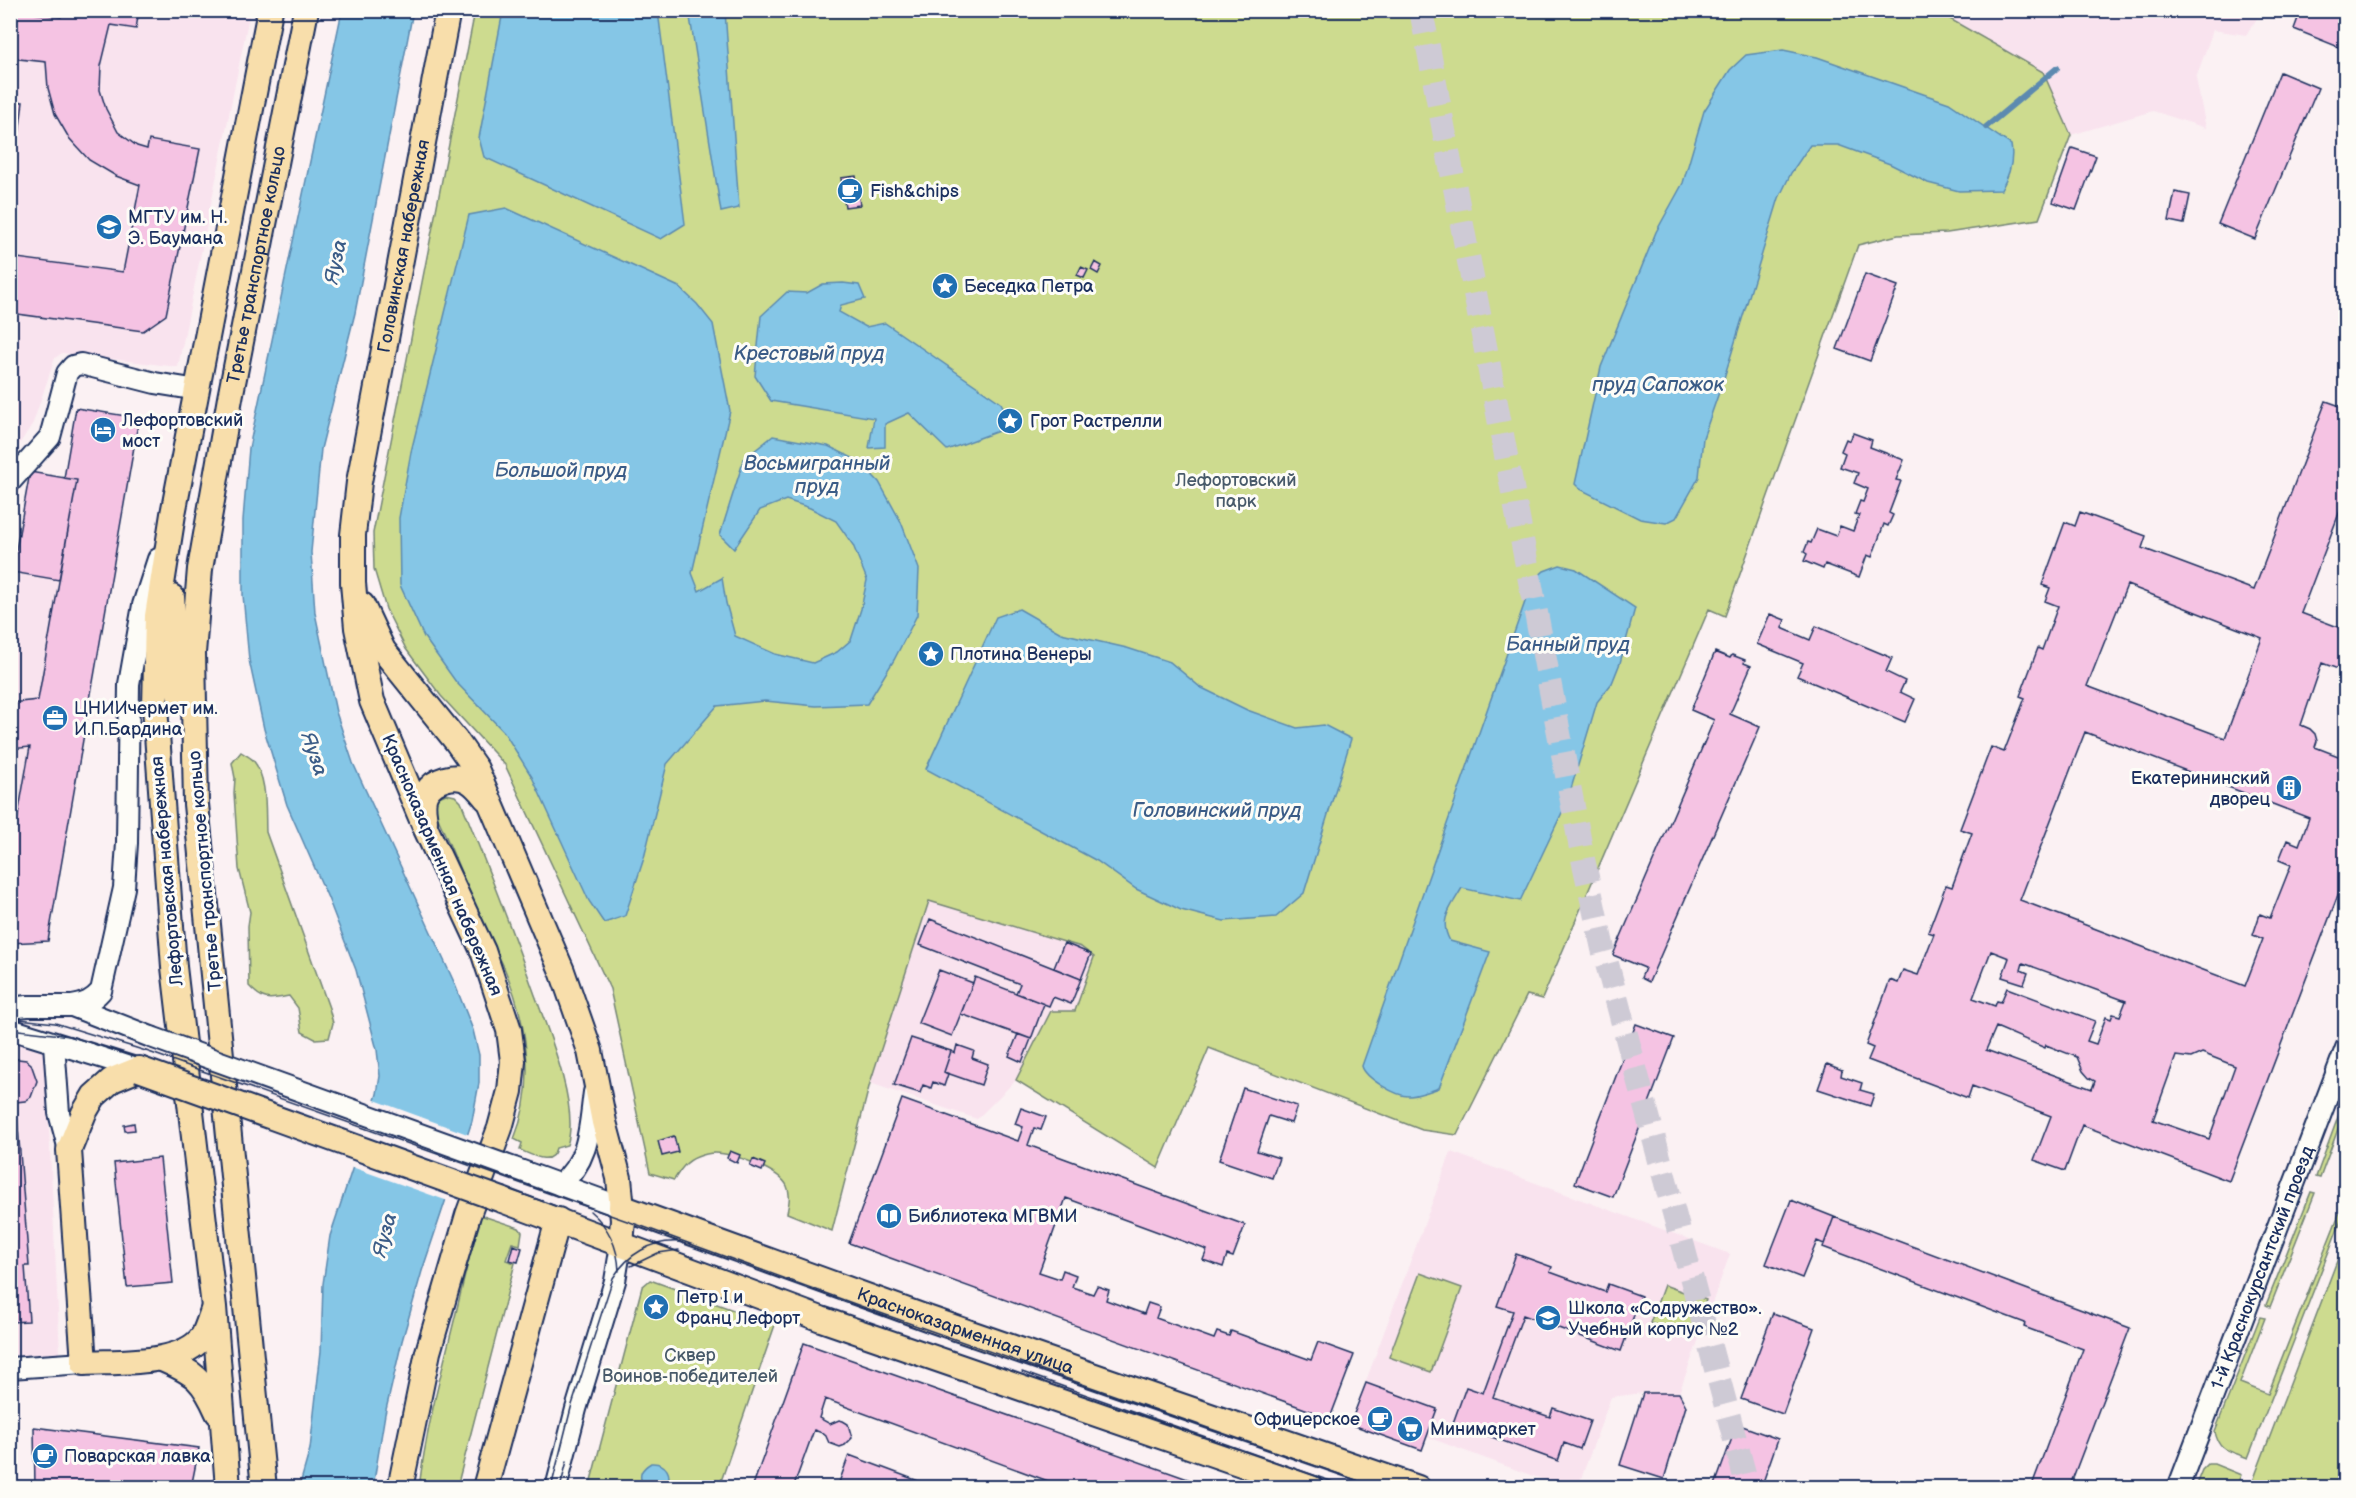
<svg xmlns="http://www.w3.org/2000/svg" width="2356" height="1498" font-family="'Balsamiq Sans',sans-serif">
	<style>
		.built { fill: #f9e3ee }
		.green { fill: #cddb8f; stroke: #748576; stroke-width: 1.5 }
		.water { fill: #85c6e6; stroke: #5b8ab0; stroke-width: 1.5 }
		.pier { fill: #fbf1f3 }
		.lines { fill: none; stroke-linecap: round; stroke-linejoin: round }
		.stream { stroke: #5b8ab0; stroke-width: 6 }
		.building { fill: #f5c3e3; stroke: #1b2f5e; stroke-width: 1.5; fill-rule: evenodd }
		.major-tunnel { stroke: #cecad5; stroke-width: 24; stroke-dasharray: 24 12; stroke-linecap: butt }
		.minor-casing { stroke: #1b2f5e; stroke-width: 24 }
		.major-casing { stroke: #1b2f5e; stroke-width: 28 }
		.minor { stroke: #fdfcf7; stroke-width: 20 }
		.major { stroke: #f8deab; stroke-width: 24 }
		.tram { stroke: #1b2f5e; stroke-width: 1.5 }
		.minor-bridge-casing { stroke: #1b2f5e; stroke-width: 24; stroke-linecap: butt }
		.major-bridge-casing { stroke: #1b2f5e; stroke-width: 28; stroke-linecap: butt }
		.minor-bridge { stroke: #fdfcf7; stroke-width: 20 }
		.major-bridge { stroke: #f8deab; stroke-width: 24 }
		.labels { text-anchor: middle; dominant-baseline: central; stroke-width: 6; stroke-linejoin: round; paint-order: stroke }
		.poi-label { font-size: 18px; fill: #1b2f5e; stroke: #fdfcf7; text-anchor: start }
		.street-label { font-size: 18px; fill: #1b2f5e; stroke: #fdfcf7 }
		.park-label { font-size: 18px; fill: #485a6a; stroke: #fdfcf7 }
		.water-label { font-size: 20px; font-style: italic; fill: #3b5c87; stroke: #fdfcf7 }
	</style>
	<rect width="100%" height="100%" fill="#fbf1f3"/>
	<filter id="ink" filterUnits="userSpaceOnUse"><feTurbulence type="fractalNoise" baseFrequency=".0167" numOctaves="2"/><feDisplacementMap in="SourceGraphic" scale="12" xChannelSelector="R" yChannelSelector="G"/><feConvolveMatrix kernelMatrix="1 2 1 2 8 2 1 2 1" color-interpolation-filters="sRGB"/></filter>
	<g filter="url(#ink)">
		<path class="built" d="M11 11H250L178 367 62 353 55 358 33 423 11 457Z
			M1936 11H2262L2246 35 2213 30 2196 78 2206 128 2153 111 2071 135 2043 72Z
			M11 544 64 553 11 861Z
			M929 901 1096 951 1075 1011 1051 1012 1016 1080 977 1119 870 1083Z
			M11 1042H29L38 1047 44 1054 46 1066 60 1353 11 1356Z
			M1451 1152 1730 1254 1679 1393H1643L1611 1397 1578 1487H1563L1427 1437 1350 1424Z"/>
		<path class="green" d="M475 11H1936L2043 72 2071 135 2039 219 1947 233 1898 235 1858 245 1725 616 1709 609 1542 999 1527 995 1457 1135 1422 1130 1209 1048 1158 1168 1016 1080 1051 1011H1075L1094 957 1081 947 929 901 870 1083 832 1231 787 1213C789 1203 791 1195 787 1186 780 1170 732 1153 715 1153 710 1153 702 1155 697 1157 686 1161 680 1170 674 1180L650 1173 610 989 505 765 441 696 406 649 386 609 374 569 373 533Z
			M241 752C244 754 250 757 253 760 268 778 265 811 266 832L329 1008 333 1023 329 1038 315 1039 302 1032 298 1008 289 996C269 1000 264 1002 249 986L248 926 250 912 239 869 234 793 235 778 232 763Z
			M446 794 455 796 461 802C487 866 512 930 535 995 548 1030 580 1109 567 1145L556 1148C552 1167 532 1155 520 1150L522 1143 514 1139C537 1083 527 1020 503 965 496 950 488 935 481 920 466 885 452 849 436 814V798Z
			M2345 1098V1110L2320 1178 2316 1177Z
			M2311 1192 2315 1193 2270 1307 2266 1305Z
			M2345 1199V1210L2248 1458C2231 1451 2218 1451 2215 1431L2260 1317 2265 1318 2240 1383 2268 1394Z
			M480 1215 519 1228 522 1232 520 1245 512 1243 506 1260 515 1263 457 1487 419 1488C426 1429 441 1374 455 1317 463 1283 471 1249 480 1215Z
			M2345 1240V1487H2251L2256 1473Z
			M1420 1273 1462 1288 1431 1372 1389 1357Z
			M650 1280 775 1325 719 1487 589 1488 642 1287Z
			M1664 1285 1706 1300 1692 1338 1650 1323Z
			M2208 1464H2214L2241 1475 2236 1487H2195L2202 1470Z"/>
		<path class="water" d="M342 11H413L355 313 321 449 311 552 315 613 336 712 353 763 454 982 473 1030 479 1055V1083L472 1121 422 1271 402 1341 385 1414 373 1487 299 1488 310 1449 321 1351 323 1284 330 1236 377 1094 380 1076 377 1050 356 970 328 898 287 805 264 729 249 660 243 595V520L249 448Z
			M503 11H658L685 224 661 239 484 157 479 138Z
			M689 11H725L739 208 721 212Z
			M1783 50 1817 57 1949 103 2011 145C2014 161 2009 176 2001 190L1959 191 1928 183 1890 164 1838 145H1810L1791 173 1779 198 1724 378 1703 438 1699 477 1676 518 1666 523 1640 519 1580 489 1575 484 1601 367 1656 232 1683 183 1704 111 1730 70 1746 55Z
			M506 208 679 287 697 304 713 324 730 411 692 573 699 591 722 578 726 603 735 636 775 654 813 663 837 652 851 640 861 609 867 580 853 545 836 521 810 508 786 500 760 510 734 549 720 535 744 459 773 436 828 446 859 461 879 482 901 522 919 569 917 615 894 660 867 704 816 706 765 701 717 706 667 764 644 858 625 916 604 923 589 901 532 777 504 732 456 682 424 637 400 585 399 518 411 452 469 215Z
			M843 283 859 285 865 299 841 305 839 312 866 327 885 323 1001 403 1008 418 1006 424 1001 430 947 450 909 413 885 424V447L869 448 874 418 771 401 755 376 761 316 787 292 807 293 823 284Z
			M1560 565 1576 569 1635 608 1620 663 1612 683 1597 702 1567 802 1520 901 1462 888C1451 907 1438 920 1450 941L1490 952 1439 1088C1430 1091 1420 1095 1410 1096 1397 1097 1365 1078 1362 1066L1532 582 1544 571Z
			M1019 609 1061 633 1127 648 1170 662 1200 687 1247 710 1297 728 1324 725 1351 739 1304 893 1276 917 1224 921 1181 910 1136 889 1097 861 926 769 996 617Z
			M651 1463C666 1462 674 1475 665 1487L643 1486C638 1475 641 1469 651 1463Z"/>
		<path class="pier" d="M372 1099 470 1135 448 1201 349 1166Z"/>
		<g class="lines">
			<path class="stream" d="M1986 127 2057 68"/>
		</g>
		<path class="building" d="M10 10 61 17V10H139L136 29 111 25 101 66 100 90 106 109 118 132 137 146 147 149 149 140 200 149 166 315 143 331 10 313V257L123 272 140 185 116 176 89 160 69 138 55 114 48 88 46 62 10 58Z
			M2301 10H2321L2346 20V50L2294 29Z
			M2280 72 2318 88 2255 239 2218 224Z
			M10 101 23 102 19 135 10 134Z
			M2072 148 2096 156 2076 210 2053 202Z
			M856 176 860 205 845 207 841 178Z
			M2175 192 2190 195 2184 224 2169 221Z
			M1095 262 1102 266 1098 274 1091 270Z
			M1081 267 1088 270 1084 278 1077 275Z
			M1865 274 1898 286 1870 361 1837 349Z
			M10 360H16L10 409Z
			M2326 401 2346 408V495L2301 613 2346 630V672L2322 663 2301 725 2310 729 2315 734 2317 741 2315 747 2346 759V874L2229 1181 2082 1125 2065 1171 2034 1160 2051 1116 1972 1086 1968 1098 1868 1060 1873 1048 1866 1045 1890 980 1898 983 1903 970 1918 975 1934 934 1928 932 1946 885 1952 887 1972 833 1960 829 1991 747 2004 752 2025 698 2020 696 2038 648 2042 650 2058 606 2045 601 2050 588 2042 585 2065 522 2075 526 2080 512 2146 536 2142 548 2254 590ZM2127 585 2262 638 2225 738 2087 686ZM2085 732 2309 818 2299 845 2287 840 2279 860 2291 865 2270 918 2260 914 2253 935 2263 939 2245 986 2020 900ZM1991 951 2009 958 2002 977 2024 984 2028 973 2021 970 2023 963 2126 1001 2120 1016 2113 1014 2111 1019 2106 1017 2096 1044 2087 1041 2095 1021 2007 988 2001 1002 1997 1001 1995 1006 1973 998ZM1996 1027 2045 1048 2046 1045 2077 1057 2083 1071 2089 1078 2095 1081 2092 1089 1986 1050ZM2202 1053 2235 1066 2209 1139 2153 1120 2176 1056 2191 1058Z
			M76 408 139 418 48 941 10 943V861L30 747 10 749V703L38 700 77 480 64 478Z
			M1853 433 1872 440 1870 447 1904 460 1896 480 1901 481 1889 513 1893 515 1888 526 1884 524 1872 557 1867 555 1859 577 1825 564 1823 569 1804 561 1807 554 1804 552 1808 542 1811 543 1817 529 1836 536 1840 526 1853 531 1859 515 1855 514 1860 501 1863 502 1868 489 1854 483 1858 473 1840 467 1845 453 1841 451 1846 439 1850 441Z
			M30 472 77 480 59 580 12 572Z
			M1770 614 1785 620 1782 628 1810 640 1816 626 1892 658 1886 672 1905 681 1900 692 1915 699 1905 722 1797 676 1803 663 1757 644Z
			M1715 652 1730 658 1732 655 1745 660 1744 663 1751 666 1730 714 1760 727 1649 982 1641 978 1645 968 1613 955 1714 720 1691 710Z
			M930 919 1081 979 1071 1004 1053 997 1049 1006 1016 993 1020 984 920 945Z
			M1064 943 1091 954 1081 979 1054 968Z
			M939 970 973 983 952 1036 918 1023Z
			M975 977 1044 1004 1031 1039 961 1014Z
			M1636 1024 1674 1038 1613 1197 1575 1183Z
			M1018 1034 1031 1039 1022 1062 1009 1056Z
			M911 1038 951 1051 944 1072 948 1074 944 1086 933 1082 931 1088 923 1085 920 1093 894 1085Z
			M957 1045 974 1051 972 1058 988 1064 981 1085 944 1072 951 1051 955 1053Z
			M10 1058 26 1060 31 1064 37 1081 31 1097 25 1101 16 1102 29 1266H25L29 1321 10 1322Z
			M1827 1064 1842 1070 1841 1076 1862 1083 1860 1090 1874 1094 1870 1106 1818 1089Z
			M1243 1088 1297 1106 1291 1123 1269 1116 1257 1151 1279 1158 1272 1178 1219 1160Z
			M902 1099 1018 1141 1023 1127 1015 1124 1021 1108 1046 1117 1041 1130 1034 1128 1028 1145 1245 1225 1233 1257 1227 1255 1223 1267 1203 1260 1207 1250 1066 1198 1039 1272 1060 1279 1063 1270 1076 1275 1072 1287 1093 1294 1097 1286 1109 1290 1106 1300 1144 1314 1148 1303 1160 1307 1156 1318 1214 1339 1217 1332 1229 1336 1231 1331 1311 1360 1318 1342 1354 1355 1330 1418 849 1243Z
			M134 1123 135 1130 125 1131 124 1125Z
			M674 1136 678 1152 662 1156 658 1141Z
			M730 1151 740 1155 737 1163 727 1158Z
			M160 1158 173 1283 127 1287 114 1163Z
			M753 1159 765 1164 762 1171 750 1166Z
			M1791 1200 1834 1217 1824 1244 1817 1241 1802 1278 1766 1264Z
			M1834 1217 2130 1328 2069 1488H2031L2083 1349 2024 1327 2025 1323 1823 1247Z
			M513 1245 522 1248 518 1262 509 1260Z
			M1516 1254 1552 1267 1550 1272 1605 1292 1608 1284 1641 1296 1621 1351 1523 1315 1493 1397 1550 1417 1553 1408 1590 1421 1580 1449 1564 1443 1558 1461 1453 1423 1466 1387 1483 1393 1513 1311 1497 1306Z
			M1773 1313 1814 1328 1783 1414 1741 1399Z
			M804 1343 1213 1488H1067L825 1399 819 1418 830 1424 839 1420 843 1421 848 1424 852 1438 845 1445 840 1447 829 1443 825 1434 814 1430 793 1488H752Z
			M1366 1383 1437 1409 1422 1450 1350 1424Z
			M1643 1393H1679L1686 1406 1664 1479 1620 1465Z
			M1737 1424 1778 1439 1761 1488H1714Z
			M34 1427 199 1448 191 1488H35Z
			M849 1455 937 1488H837Z"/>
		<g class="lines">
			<path class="major-tunnel" d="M1421 10 1583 859 1603 949 1748 1488"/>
			<g class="minor-casing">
				<g id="minor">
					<path d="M10 482 50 437 67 373 73 366 81 364 155 383 198 390"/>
					<path d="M72 1006C85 1004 92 1001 101 991L124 888 127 843 129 684 143 605 158 559"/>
					<path d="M10 1008 27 1006H72L151 1037"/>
					<path d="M10 1029 139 1069"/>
					<path d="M54 1044 59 1113 69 1150"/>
					<path d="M514 1168 621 1207"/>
					<path d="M560 1185C590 1159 589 1129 594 1092"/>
					<path d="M10 1368 84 1363"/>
					<path d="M556 1488 576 1409 615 1281 621 1245"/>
					<path id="s1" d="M2178 1488 2346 1048"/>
				</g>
			</g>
			<g class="major-casing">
				<g id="major">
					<path d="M172 597 179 694"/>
					<path d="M362 605 383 650 457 742 476 769 562 971 590 1051 604 1122 619 1178 623 1220 621 1245"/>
					<path d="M425 821C424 812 421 802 426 793 434 779 456 773 469 781 476 785 481 792 486 798"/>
					<path d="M139 1069 112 1080 94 1096 84 1113 69 1150 84 1363C117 1361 183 1366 203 1336 207 1328 210 1318 213 1310"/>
					<path d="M502 1200 821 1319 1311 1488"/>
					<path id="s2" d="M621 1207 927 1318 1418 1488"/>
					<path d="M162 1359C195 1373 203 1379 218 1413"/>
					<path d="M228 1488 214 1307 174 967 155 707 157 616 173 514 270 10"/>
					<path id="s3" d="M264 1488 196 804 193 653 200 569 230 398 306 10"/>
					<path id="s4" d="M400 1488 428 1352 468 1215 500 1128 510 1091 513 1061 509 1030 483 951 425 827 372 701 357 628 353 583V535L359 482 448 10"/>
					<path d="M485 1488 558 1220"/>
				</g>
			</g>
			<use href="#minor" class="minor"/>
			<use href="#major" class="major"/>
			<path class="tram" d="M10 1018 55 1023 146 1051 644 1227 866 1308 1379 1488
				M10 1029 70 1036 142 1060 556 1206
				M590 1211C609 1227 618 1247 619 1271
				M631 1266 658 1253 679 1250
				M1022 1372 1350 1488
				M551 1488 571 1408 613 1278C628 1254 651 1240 680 1242
				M560 1488 567 1461"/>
			<g class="minor-bridge-casing">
				<path id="minor-bridge" d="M151 1037 514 1168"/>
			</g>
			<g class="major-bridge-casing">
				<path id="major-bridge" d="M139 1069 502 1200"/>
			</g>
			<use href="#minor-bridge" class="minor-bridge"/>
			<use href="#major-bridge" class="major-bridge"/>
		</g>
	</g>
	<defs>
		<g id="cafe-disc" transform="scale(1.35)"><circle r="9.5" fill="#1f6fb2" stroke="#fdfcf7"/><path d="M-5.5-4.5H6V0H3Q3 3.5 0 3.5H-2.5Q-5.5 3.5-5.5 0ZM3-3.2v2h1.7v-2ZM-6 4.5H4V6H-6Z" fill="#fff"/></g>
		<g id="university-disc" transform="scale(1.35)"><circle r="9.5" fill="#1f6fb2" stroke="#fdfcf7"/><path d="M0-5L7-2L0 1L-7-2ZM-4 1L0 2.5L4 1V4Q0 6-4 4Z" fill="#fff"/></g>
		<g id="sight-disc" transform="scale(1.35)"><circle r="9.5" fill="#1f6fb2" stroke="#fdfcf7"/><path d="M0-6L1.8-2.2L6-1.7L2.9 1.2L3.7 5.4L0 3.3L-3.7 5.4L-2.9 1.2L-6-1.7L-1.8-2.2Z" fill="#fff"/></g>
		<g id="hotel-disc" transform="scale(1.35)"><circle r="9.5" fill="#1f6fb2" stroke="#fdfcf7"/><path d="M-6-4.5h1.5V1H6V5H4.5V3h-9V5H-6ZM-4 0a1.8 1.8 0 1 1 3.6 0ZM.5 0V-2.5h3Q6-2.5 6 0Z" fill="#fff"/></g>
		<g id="office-disc" transform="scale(1.35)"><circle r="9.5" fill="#1f6fb2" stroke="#fdfcf7"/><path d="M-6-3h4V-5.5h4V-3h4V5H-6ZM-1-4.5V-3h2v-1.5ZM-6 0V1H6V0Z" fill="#fff"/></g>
		<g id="building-disc" transform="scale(1.35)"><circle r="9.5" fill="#1f6fb2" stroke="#fdfcf7"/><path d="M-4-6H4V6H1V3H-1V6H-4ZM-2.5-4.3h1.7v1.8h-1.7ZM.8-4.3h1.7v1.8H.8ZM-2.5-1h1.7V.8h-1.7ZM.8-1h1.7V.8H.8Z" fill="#fff"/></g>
		<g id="library-disc" transform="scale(1.35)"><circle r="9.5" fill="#1f6fb2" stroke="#fdfcf7"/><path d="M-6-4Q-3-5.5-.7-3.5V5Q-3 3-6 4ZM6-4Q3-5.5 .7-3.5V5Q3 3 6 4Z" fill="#fff"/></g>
		<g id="school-disc" transform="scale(1.35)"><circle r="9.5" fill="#1f6fb2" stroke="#fdfcf7"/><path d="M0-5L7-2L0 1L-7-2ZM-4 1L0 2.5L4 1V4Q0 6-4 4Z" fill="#fff"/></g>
		<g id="supermarket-disc" transform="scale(1.35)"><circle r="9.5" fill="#1f6fb2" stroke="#fdfcf7"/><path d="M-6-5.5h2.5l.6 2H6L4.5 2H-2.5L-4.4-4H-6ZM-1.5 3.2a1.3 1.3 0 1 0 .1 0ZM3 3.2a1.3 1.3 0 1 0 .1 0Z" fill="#fff"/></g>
	</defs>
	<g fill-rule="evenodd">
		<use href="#cafe-disc" x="850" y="191"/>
		<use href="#university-disc" x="109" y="227"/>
		<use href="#sight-disc" x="945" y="286"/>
		<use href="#sight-disc" x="1010" y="421"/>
		<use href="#hotel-disc" x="103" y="430"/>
		<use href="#sight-disc" x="931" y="654"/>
		<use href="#office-disc" x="55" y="718"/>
		<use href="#building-disc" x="2289" y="788"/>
		<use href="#library-disc" x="889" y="1216"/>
		<use href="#sight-disc" x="656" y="1307"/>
		<use href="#school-disc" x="1548" y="1318"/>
		<use href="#cafe-disc" x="1380" y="1419"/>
		<use href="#supermarket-disc" x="1410" y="1429"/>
		<use href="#cafe-disc" x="45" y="1456"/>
	</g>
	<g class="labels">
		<g class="poi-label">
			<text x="870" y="191">Fish&amp;chips</text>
			<text x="128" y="217">МГТУ им. Н.<tspan x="128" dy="21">Э. Баумана</tspan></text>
			<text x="964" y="286">Беседка Петра</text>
			<text x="122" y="420">Лефортовский<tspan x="122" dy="21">мост</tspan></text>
			<text x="1030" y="421">Грот Растрелли</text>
			<text x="950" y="654">Плотина Венеры</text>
			<text x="74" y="708">ЦНИИчермет им.<tspan x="74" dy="21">И.П.Бардина</tspan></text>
			<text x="2270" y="778" text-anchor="end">Екатерининский<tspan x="2270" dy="21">дворец</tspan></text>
			<text x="908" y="1216">Библиотека МГВМИ</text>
			<text x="676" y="1297">Петр I и<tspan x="676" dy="21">Франц Лефорт</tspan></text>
			<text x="1568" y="1308">Школа «Содружество».<tspan x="1568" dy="21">Учебный корпус №2</tspan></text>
			<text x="1360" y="1419" text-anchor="end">Офицерское</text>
			<text x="1430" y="1429">Минимаркет</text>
			<text x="64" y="1456">Поварская лавка</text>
		</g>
		<g class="street-label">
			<text stroke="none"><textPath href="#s4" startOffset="1292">Головинская набережная</textPath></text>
			<text stroke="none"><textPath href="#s3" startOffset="1232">Третье транспортное кольцо</textPath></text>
			<text transform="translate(442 865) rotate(67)">Красноказарменная набережная</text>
			<text transform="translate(167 871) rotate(-95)">Лефортовская набережная</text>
			<text transform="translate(205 871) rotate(-95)">Третье транспортное кольцо</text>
			<text stroke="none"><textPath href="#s1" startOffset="236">1-й Краснокурсантский проезд</textPath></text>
			<text stroke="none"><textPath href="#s2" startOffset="366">Красноказарменная улица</textPath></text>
		</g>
		<g class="park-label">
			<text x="1236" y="480">Лефортовский<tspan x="1236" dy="21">парк</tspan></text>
			<text x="690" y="1355">Сквер<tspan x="690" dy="21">Воинов-победителей</tspan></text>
		</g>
		<g class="water-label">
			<text transform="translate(336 262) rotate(-78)">Яуза</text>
			<text x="809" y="354">Крестовый пруд</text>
			<text x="1658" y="385">пруд Сапожок</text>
			<text x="817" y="464">Восьмигранный<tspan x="817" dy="23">пруд</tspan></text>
			<text x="561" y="471">Большой пруд</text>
			<text x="1568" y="645">Банный пруд</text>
			<text transform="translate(314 754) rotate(71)">Яуза</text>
			<text x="1217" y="811">Головинский пруд</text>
			<text transform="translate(385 1235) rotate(-75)">Яуза</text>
		</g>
	</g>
	<rect width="2356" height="1498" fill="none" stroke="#fdfcf7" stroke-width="36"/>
	<rect x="18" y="18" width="2320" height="1462" fill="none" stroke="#1b2f5e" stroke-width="2" filter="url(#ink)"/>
</svg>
